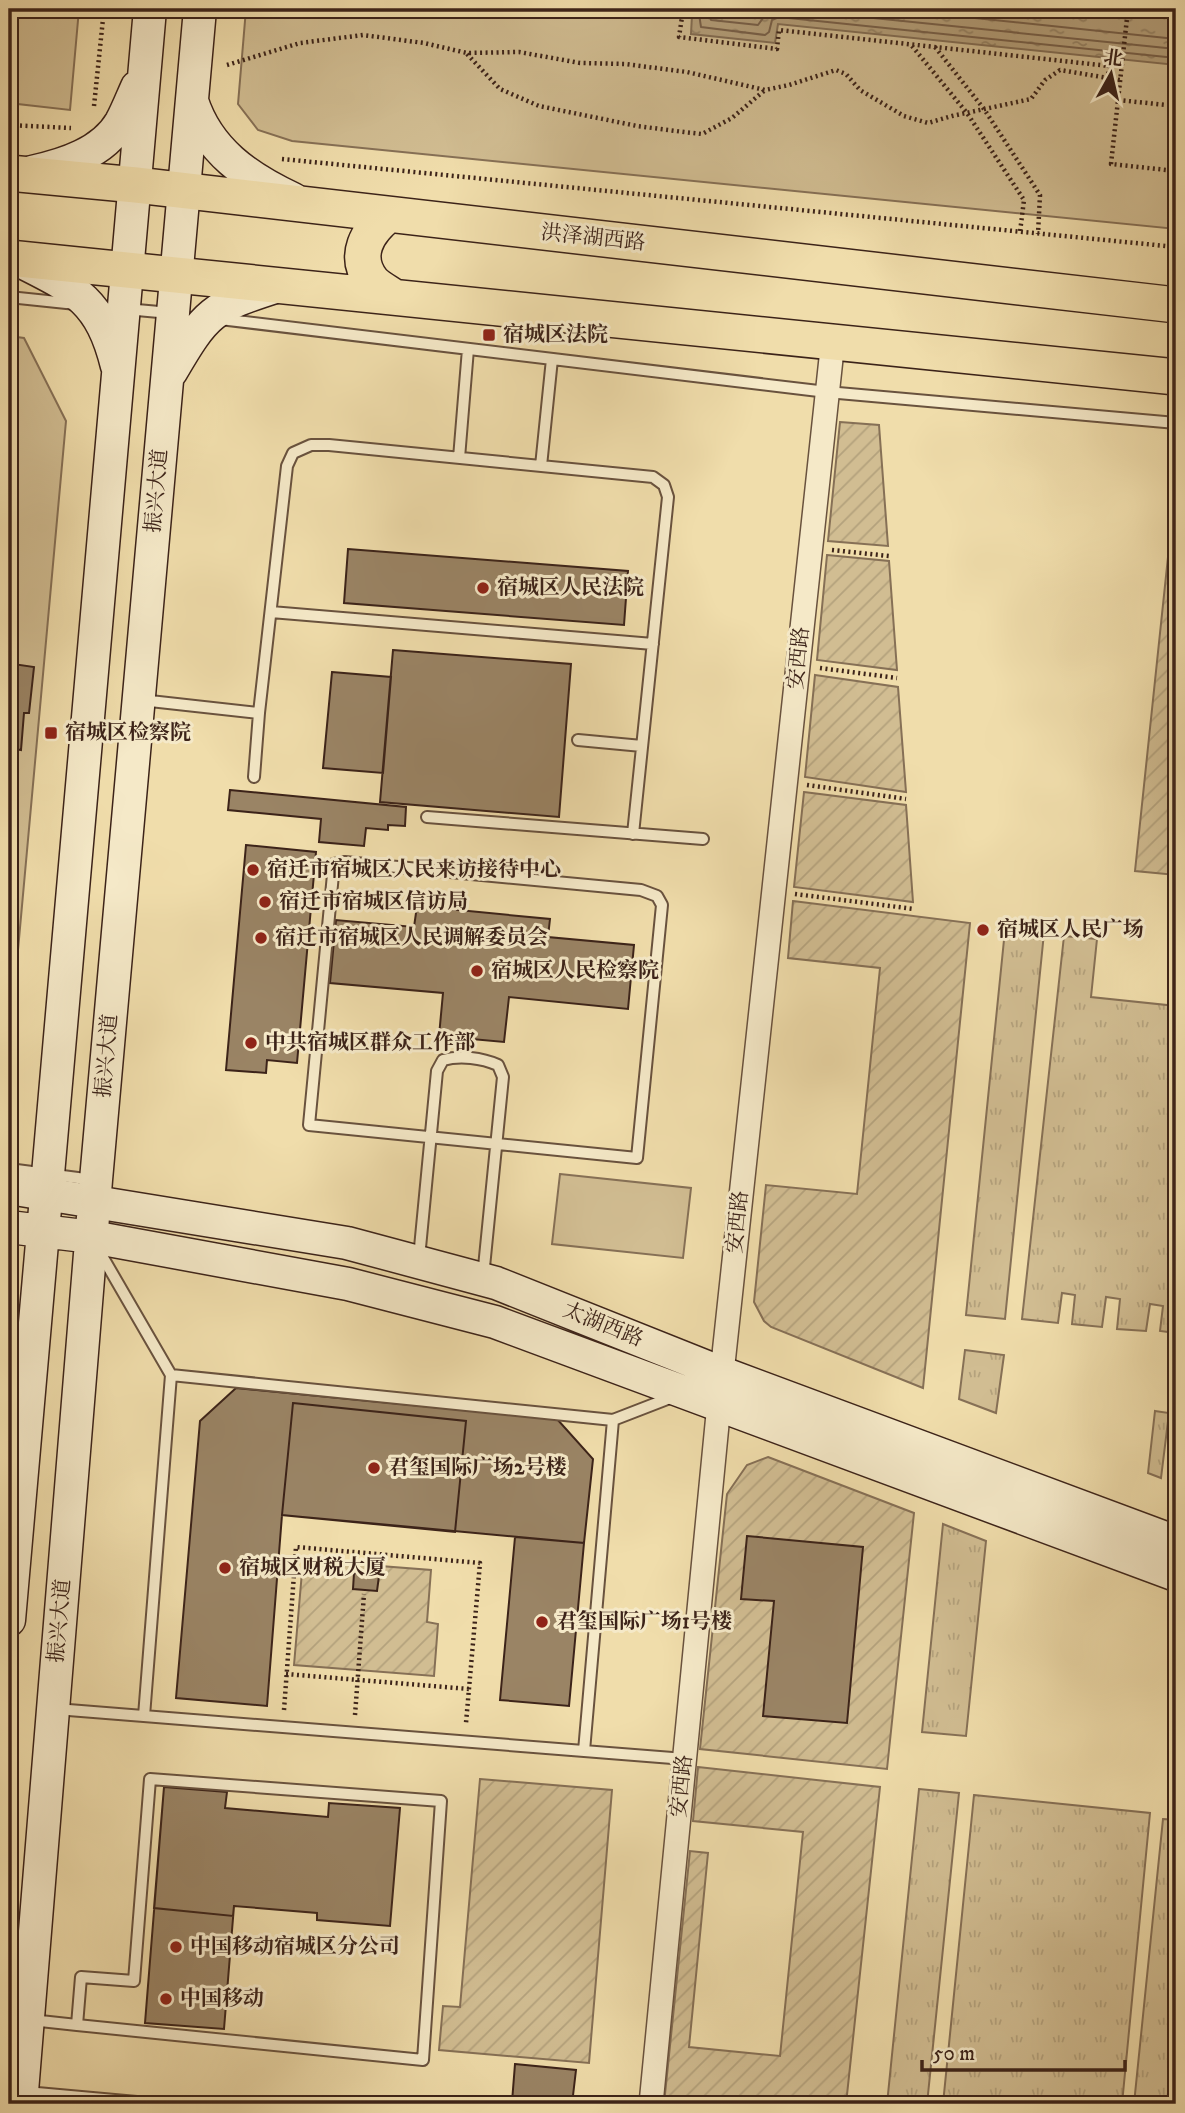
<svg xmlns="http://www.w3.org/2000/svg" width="1185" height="2113" font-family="'IM FELL DW Pica','Noto Serif SC',serif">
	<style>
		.grass { fill: url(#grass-tufts); stroke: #867056; stroke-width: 2 }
		.park { fill: #d1bd92; stroke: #867056; stroke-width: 2 }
		.garden { fill: url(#garden-furrows); stroke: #867056; stroke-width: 2 }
		.water { fill: url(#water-ripples); stroke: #836d53; stroke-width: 2 }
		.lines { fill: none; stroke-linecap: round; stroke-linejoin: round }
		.shore { stroke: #786049; stroke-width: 2 }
		.building { fill: #9a8465; stroke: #3c2319; stroke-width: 2 }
		.lane-casing { stroke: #69523e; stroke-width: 14 }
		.street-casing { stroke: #69523e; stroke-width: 26 }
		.secondary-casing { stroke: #3c2319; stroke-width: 35 }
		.primary-casing { stroke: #3c2319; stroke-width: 38 }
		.path { stroke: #3c2319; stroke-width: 4.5; stroke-dasharray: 2 3.5; stroke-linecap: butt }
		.lane { stroke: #f5e9c8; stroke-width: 10 }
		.street { stroke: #f5e9c8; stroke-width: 23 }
		.secondary { stroke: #f5e9c8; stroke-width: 32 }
		.primary { stroke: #f0ddab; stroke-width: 35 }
		.poi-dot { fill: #8f2418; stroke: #f5e9c8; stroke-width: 2.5 }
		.labels { text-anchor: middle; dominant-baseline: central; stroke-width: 6; stroke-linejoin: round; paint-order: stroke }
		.street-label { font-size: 21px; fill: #3c2319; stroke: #f5e9c8 }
		.poi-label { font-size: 21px; font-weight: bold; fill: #3c2319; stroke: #f5e9c8; text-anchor: start }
	</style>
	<defs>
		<pattern id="grass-tufts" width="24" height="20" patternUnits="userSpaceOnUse" patternTransform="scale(1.75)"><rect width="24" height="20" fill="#d1bd92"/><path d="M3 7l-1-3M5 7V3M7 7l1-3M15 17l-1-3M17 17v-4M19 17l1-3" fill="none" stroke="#b4a27d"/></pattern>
		<pattern id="garden-furrows" width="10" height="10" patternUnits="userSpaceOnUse" patternTransform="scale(1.75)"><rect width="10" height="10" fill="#d1bd92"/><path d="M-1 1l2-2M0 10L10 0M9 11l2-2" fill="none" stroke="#b4a27d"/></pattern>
		<pattern id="water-ripples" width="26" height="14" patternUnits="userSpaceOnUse" patternTransform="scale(1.75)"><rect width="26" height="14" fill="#b39e79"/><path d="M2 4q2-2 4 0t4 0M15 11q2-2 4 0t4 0" fill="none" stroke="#938062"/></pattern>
	</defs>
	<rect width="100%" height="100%" fill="#f0ddab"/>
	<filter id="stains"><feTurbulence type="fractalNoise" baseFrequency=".00286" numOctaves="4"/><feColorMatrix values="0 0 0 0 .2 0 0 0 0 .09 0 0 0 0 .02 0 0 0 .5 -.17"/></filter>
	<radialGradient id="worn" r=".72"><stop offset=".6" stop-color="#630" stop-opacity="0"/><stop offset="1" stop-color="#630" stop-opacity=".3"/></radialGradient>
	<path class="grass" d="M1005 930 1044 933 1005 1319 966 1315Z
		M1064 936 1097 939 1091 997 1176 1006V1333L1160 1331 1163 1306 1150 1304 1146 1331 1117 1329 1120 1299 1106 1297 1102 1327 1072 1324 1075 1295 1062 1293 1058 1323 1022 1319Z
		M965 1350 1004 1355 996 1413 959 1399Z
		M1155 1411 1169 1413 1161 1478 1148 1473Z
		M943 1524 986 1541 966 1736 922 1732Z
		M919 1789 959 1793 927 2104H887Z
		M974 1795 1150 1813 1122 2104H943Z
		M1163 1819 1176 1820V2079L1174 2104H1134Z"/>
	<path class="park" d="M9 9H79L70 110 9 103Z
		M246 9H1176V229L292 141 258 130 238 104Z
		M9 336 24 338 66 421 9 1049Z
		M560 1174 691 1188 683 1258 552 1244Z"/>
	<path class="garden" d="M840 422 879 425 888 546 828 541Z
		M1172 519H1176V875L1135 871Z
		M827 555 889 561 897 670 817 660Z
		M815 675 898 687 906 792 805 777Z
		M804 792 906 805 913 902 794 887Z
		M793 901 970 923 923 1388 771 1327 764 1321 754 1302 766 1185 857 1194 880 968 788 958Z
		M768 1457 914 1513 887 1769 700 1749 727 1494 747 1465Z
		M303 1560 431 1570 427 1622 438 1624 434 1676 294 1665Z
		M698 1767 880 1787 846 2104H664L690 1851 708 1853 689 2047 780 2056 803 1832 693 1821Z
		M480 1779 612 1790 589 2063 439 2050 443 2006 460 2007Z"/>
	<path class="water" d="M632 9H1176V65L778 24 775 43 691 34 692 15Z"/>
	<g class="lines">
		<path class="shore" d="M695 9 699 14 701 27 765 35 769 32 772 20 779 17 1176 58
			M707 9 711 20 758 25 766 14 774 9
			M785 9 1176 49
			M888 9 1176 39"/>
	</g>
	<path class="building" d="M348 549 628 571 624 625 344 603Z
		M393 650 571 664 559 817 380 802Z
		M9 660H14L13 664 34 667 29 713H24L21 750 9 748Z
		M332 672 391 677 383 773 323 768Z
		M230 790 406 807 405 826 388 825V830L366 828 364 846 319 842 321 819 228 810Z
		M246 845 316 852 297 1063 267 1060 266 1073 226 1070Z
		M417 906 550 919 548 937 634 945 628 1009 509 997 504 1042 439 1036 443 993 330 983 336 920 414 927Z
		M236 1388 557 1419 593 1459 584 1543 282 1515 267 1706 176 1698 200 1421Z
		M293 1403 466 1421 455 1532 282 1515Z
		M747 1536 863 1547 847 1723 763 1716 774 1601 741 1599Z
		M515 1537 584 1543 569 1706 500 1700Z
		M354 1573 379 1576 377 1591 353 1589Z
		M164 1787 227 1792 225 1808 328 1817 329 1803 400 1808 390 1926 317 1920V1913L234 1906 224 2029 145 2023Z
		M164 1787 227 1792 225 1808 328 1817 329 1803 400 1808 390 1926 317 1920V1913L234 1906 233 1916 154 1908Z
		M515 2064 576 2070 572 2104 512 2102Z"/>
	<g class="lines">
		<g class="lane-casing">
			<path id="lane" d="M9 297 76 304
				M126 309 170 313
				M220 319 827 392 1176 423
				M459 458 468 349
				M541 466 552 359
				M271 612 653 644
				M141 700 259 713 287 466 293 453 311 445H329L653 477 664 485 668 497 633 834
				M578 740 642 746
				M254 777 259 713
				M427 817 703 839
				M345 862 641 890 657 896 662 905 637 1158 309 1125 334 864Z
				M9 1169 93 1180
				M98 1249 171 1375 613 1420 675 1396
				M419 1258 437 1071 443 1060C460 1055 482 1058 498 1065L503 1077 483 1277
				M56 1709 685 1759
				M144 1716 171 1375
				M584 1751 613 1420
				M31 2020 77 2025 423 2060 441 1801 150 1779 134 1981 81 1977 77 2025
				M26 2092 159 2104"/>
		</g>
		<g class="street-casing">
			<path id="street" d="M651 2104 722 1373 833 340"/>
		</g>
		<g class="secondary-casing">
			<path id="secondary" d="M192 101C208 151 248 178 293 199
				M32 172C64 165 103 153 121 122 127 111 132 98 137 87
				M20 261C76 289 101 301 117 366
				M171 372C206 312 212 307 278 286
				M9 1188 347 1243 496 1283 722 1373 1176 1542
				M9 1227 92 1237 348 1284 495 1322 1176 1575
				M9 1620 150 9
				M21 2104 96 1180 200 9"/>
		</g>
		<g class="primary-casing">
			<path id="primary" d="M9 173 136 185 1176 305
				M388 215C368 231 352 256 372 281 377 287 387 292 394 297
				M9 258 1176 377"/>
		</g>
		<path class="path" d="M597 9 682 17 679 37 777 49 779 30 1109 66 1108 77
			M1128 9 1111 164 1176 171
			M912 46 967 113 1024 200 1020 232
			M935 47 984 109 1040 195 1038 234
			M467 54 500 89 539 106 637 126 684 132 702 134 732 118 765 90
			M227 65 300 43 363 35 424 43 467 53 519 52 580 63 625 64 687 72 765 90 789 85 836 70 846 74 860 90 904 116 928 123 952 116 1031 99 1045 80 1060 70 1120 80
			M1118 100 1176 106
			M94 106 104 9
			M9 125 71 128
			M282 159 1176 247
			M832 550 889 556
			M820 668 897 678
			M807 785 906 799
			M795 894 914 909
			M286 1674 469 1689
			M284 1710 296 1547 480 1563 466 1723
			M355 1715 364 1594"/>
		<use href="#lane" class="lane"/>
		<use href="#street" class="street"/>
		<use href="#secondary" class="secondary"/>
		<use href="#primary" class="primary"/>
	</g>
	<g class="poi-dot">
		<rect x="482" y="328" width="14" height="14" rx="3.5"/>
		<circle cx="483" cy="588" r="7"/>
		<rect x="44" y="726" width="14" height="14" rx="3.5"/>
		<circle cx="253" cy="870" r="7"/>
		<circle cx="265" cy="902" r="7"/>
		<circle cx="983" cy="930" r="7"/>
		<circle cx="261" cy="938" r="7"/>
		<circle cx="477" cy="971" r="7"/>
		<circle cx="251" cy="1043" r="7"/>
		<circle cx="374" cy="1468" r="7"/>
		<circle cx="225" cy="1568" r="7"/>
		<circle cx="542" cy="1622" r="7"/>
		<circle cx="176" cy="1947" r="7"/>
		<circle cx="166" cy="1999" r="7"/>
	</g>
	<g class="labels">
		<g class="street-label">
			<text transform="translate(593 238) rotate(6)">洪泽湖西路</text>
			<text transform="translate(157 491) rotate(-85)">振兴大道</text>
			<text transform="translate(799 658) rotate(-84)">安西路</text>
			<text transform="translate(107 1056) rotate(-85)">振兴大道</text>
			<text transform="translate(738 1222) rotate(-84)">安西路</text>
			<text transform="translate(603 1325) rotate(22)">太湖西路</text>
			<text transform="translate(60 1621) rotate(-85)">振兴大道</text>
			<text transform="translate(682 1786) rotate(-84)">安西路</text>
		</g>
		<g class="poi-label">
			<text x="503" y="335">宿城区法院</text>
			<text x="497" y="588">宿城区人民法院</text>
			<text x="65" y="733">宿城区检察院</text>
			<text x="267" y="870">宿迁市宿城区人民来访接待中心</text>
			<text x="279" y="902">宿迁市宿城区信访局</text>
			<text x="997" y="930">宿城区人民广场</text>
			<text x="275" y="938">宿迁市宿城区人民调解委员会</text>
			<text x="491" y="971">宿城区人民检察院</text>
			<text x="265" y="1043">中共宿城区群众工作部</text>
			<text x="388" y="1468">君玺国际广场2号楼</text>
			<text x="239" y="1568">宿城区财税大厦</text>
			<text x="556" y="1622">君玺国际广场1号楼</text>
			<text x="190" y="1947">中国移动宿城区分公司</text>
			<text x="180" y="1999">中国移动</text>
		</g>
	</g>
	<rect width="1185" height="2113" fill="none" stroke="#f0ddab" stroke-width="35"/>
	<rect x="10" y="10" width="1164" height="2092" fill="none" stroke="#3c2319" stroke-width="3.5"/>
	<rect x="18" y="18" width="1150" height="2078" fill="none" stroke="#3c2319" stroke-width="2"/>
	<g transform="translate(1111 74) rotate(8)" stroke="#f5e9c8" stroke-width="5" paint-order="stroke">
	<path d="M0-5L12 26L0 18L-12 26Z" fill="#3c2319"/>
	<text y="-10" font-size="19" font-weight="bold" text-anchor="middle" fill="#3c2319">北</text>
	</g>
	<path d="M922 2060v10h203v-10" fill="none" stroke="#3c2319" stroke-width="3.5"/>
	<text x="933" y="2060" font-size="21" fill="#3c2319" stroke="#f5e9c8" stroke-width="5" paint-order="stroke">50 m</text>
	<rect width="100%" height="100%" filter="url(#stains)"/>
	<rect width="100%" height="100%" fill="url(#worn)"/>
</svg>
